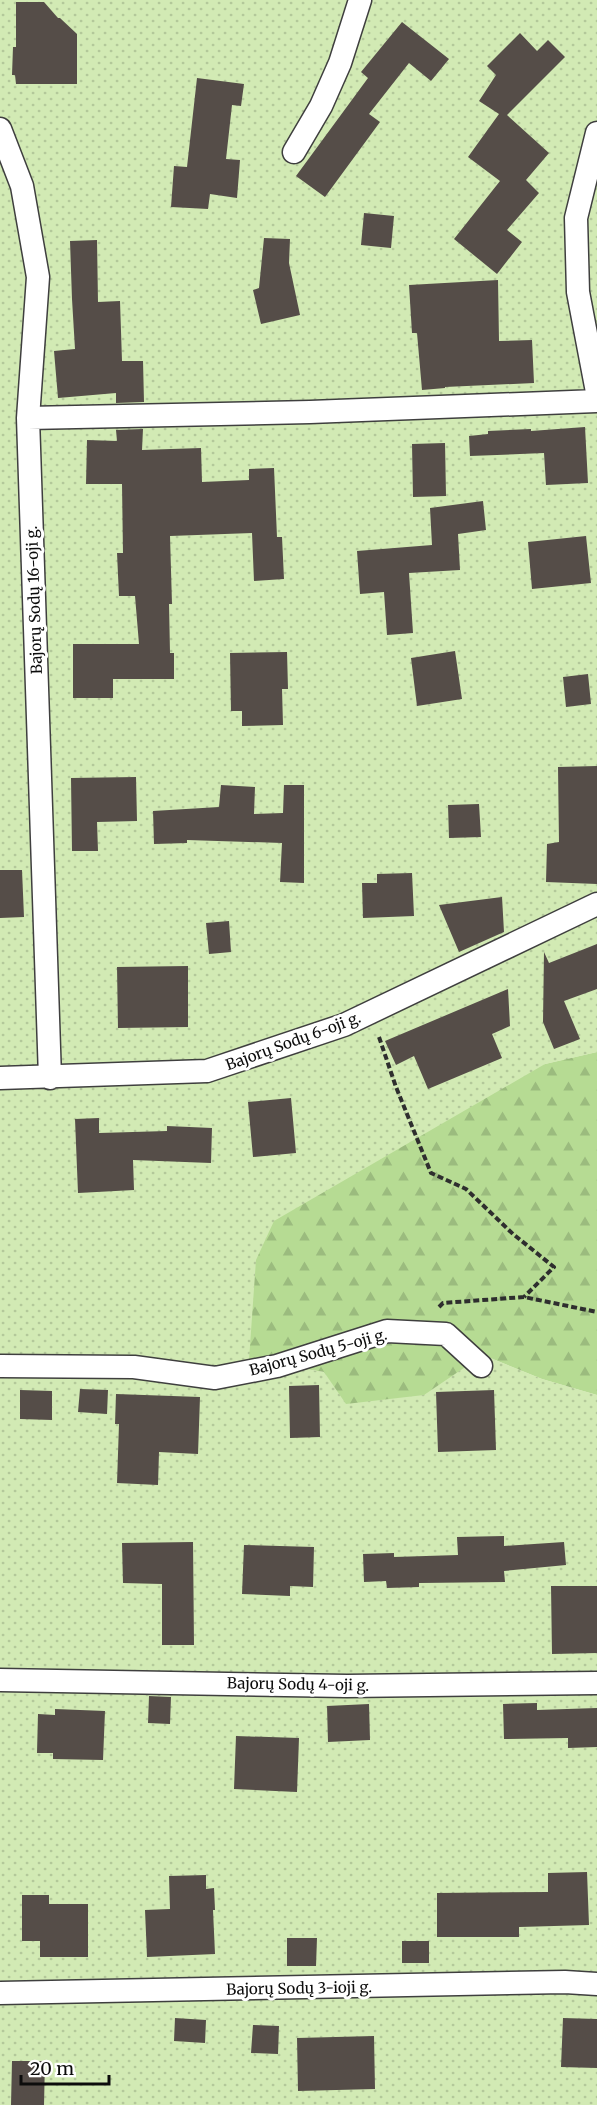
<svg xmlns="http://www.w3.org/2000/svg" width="597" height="2105" font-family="Merriweather,serif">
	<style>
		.green { fill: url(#green-dots) }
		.forest { fill: url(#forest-firs) }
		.building { fill: #554d48 }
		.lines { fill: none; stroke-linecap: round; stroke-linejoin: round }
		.minor-casing { stroke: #3f3f3f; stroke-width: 25 }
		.path { stroke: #2e2e2e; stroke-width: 4; stroke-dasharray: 6 3; stroke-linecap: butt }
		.minor { stroke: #fff; stroke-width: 22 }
		.labels { text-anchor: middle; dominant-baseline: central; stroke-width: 6; stroke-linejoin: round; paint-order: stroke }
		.street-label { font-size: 15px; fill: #0c0c0c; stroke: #fff }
	</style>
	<defs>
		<pattern id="green-dots" width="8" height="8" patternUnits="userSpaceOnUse" patternTransform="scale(1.5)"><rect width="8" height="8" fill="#d2eab4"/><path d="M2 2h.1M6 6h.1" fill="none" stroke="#b3c89a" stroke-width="1.8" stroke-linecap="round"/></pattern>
		<pattern id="forest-firs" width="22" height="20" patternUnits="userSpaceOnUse" patternTransform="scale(1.5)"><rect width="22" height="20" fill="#b6db93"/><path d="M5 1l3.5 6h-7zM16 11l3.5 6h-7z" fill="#9bbb7e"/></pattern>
	</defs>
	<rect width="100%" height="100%" fill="#fffbeb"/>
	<path class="green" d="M0 0H597V1052L545 1064 250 1360 324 1372 483 1355 542 1379 597 1395V2105H0Z"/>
	<path class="forest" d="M597 1052V1395L542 1379 483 1355 424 1395 346 1404 324 1372 249 1360 256 1260 274 1221 545 1064Z"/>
	<path class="building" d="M16 2H44L58 18H60L77 34V84H16L15 75H12L13 47H16Z
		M402 22 449 59 431 81 409 63 369 114 380 122 325 197 296 176 368 78 361 72Z
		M520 33 537 51 548 40 565 57 507 115 549 153 526 180 539 193 507 230 522 242 497 274 454 239 500 181 468 157 499 114 479 101 496 75 487 66Z
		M197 78 244 84 241 106 232 105 226 159 240 160 237 198 210 194 208 209 171 207 174 166 187 167Z
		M364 213 394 216 391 248 361 245Z
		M264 238 290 239 289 263 300 315 261 324 253 290 259 288Z
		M97 240 98 302 120 301 122 361H143L144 402 116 403V393L58 398 54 351 75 349 72 299 70 241Z
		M498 280 499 341 532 340 534 383 445 387V388L422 390 417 333H412L409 285Z
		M585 427 588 483 546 485 544 453 470 456 469 436 488 434V431L531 429V431Z
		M143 429 142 450 201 448 202 482 249 480V469L274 468 277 537H282L284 579 254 581 252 533 170 536 172 604H169L170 653H174V679H113V698H73V644H139L135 596H119L117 553H123L122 484H86L87 440 117 441 116 430Z
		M445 443 446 496 413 497 412 444Z
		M483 501 486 530 458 534 460 570 409 573 413 633 387 635 384 592 360 594 357 551 432 545 430 508Z
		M586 536 591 583 532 589 528 542Z
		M455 651 462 699 417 706 411 658Z
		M287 652 288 689H282L283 725 242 726V711H231L230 653Z
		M588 674 591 704 566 707 563 677Z
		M597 766V884L546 882 547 844 559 842 558 767Z
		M136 777 137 821 97 822 98 851H72L71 778Z
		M221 785 255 787 254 814 283 813 284 785H304V883L280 882 282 843 187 840V843L154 844 153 811 219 807Z
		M479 804 481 837 449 838 448 805Z
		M0 870H22L24 917 0 918Z
		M412 873 414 916 363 918 362 883H377V874Z
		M502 897 504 932 459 952 439 905Z
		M229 921 231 952 209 954 206 923Z
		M597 944V989L564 1001 580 1039 554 1049 543 1022 544 952 549 963Z
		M188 966V1027L118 1028 117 967Z
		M508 989 510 1026 492 1034 502 1058 428 1089 414 1056 396 1065 385 1041Z
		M291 1098 296 1153 253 1157 248 1102Z
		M99 1118V1133L167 1131V1126L212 1128 211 1163 133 1160 134 1190 78 1193 75 1119Z
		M319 1385 320 1437 290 1438 289 1386Z
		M80 1389 108 1390 107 1414 78 1412Z
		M20 1390 52 1391V1420L20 1419Z
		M494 1390 496 1450 438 1452 436 1392Z
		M116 1394 200 1397 198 1454 159 1452 158 1485 117 1483 119 1424H115Z
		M504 1536V1546L564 1542 566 1565 504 1571 505 1582 419 1583V1587L387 1588 386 1581 364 1582 363 1554 394 1553V1557L458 1555 457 1537Z
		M193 1542 194 1645H162V1584L123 1583 122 1543Z
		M244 1545 314 1547 313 1587 290 1586V1596L242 1594Z
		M551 1586H597V1653L552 1654Z
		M149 1696 171 1697 170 1724 148 1723Z
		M537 1703V1710L597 1708V1747L568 1748V1738L504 1739 503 1704Z
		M369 1704 370 1740 328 1742 327 1706Z
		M55 1709 105 1711 103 1760 53 1759V1753H37L38 1714 55 1715Z
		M236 1736 299 1738 297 1792 234 1789Z
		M587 1872 589 1925 519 1927V1937H437V1893L548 1892V1873Z
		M206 1875V1889L214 1888 215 1910H213L215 1954 147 1957 145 1910 170 1909 169 1876Z
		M22 1895H49V1904H88V1957H40V1941H22Z
		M287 1938H317L316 1966H287Z
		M402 1941H429V1963H402Z
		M175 2018 206 2020 205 2043 174 2041Z
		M563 2018 597 2019V2068L561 2067Z
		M253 2025 279 2026 278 2054 251 2053Z
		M374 2036 375 2089 298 2091 297 2038Z
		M12 2061H45L44 2105H11Z"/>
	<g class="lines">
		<g class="minor-casing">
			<path id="minor" d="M0 129 22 186 38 277 28 418 50 1078
				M597 133 576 218 578 292 597 392
				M294 152 321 106 340 63 360 0
				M28 418 310 412 597 401
				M0 1078 207 1071 344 1025 597 904
				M0 1366 134 1367 215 1378 277 1366 387 1331 446 1334 481 1366
				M0 1680 347 1686 597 1683
				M0 1993 565 1982 597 1984"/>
		</g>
		<path class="path" d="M379 1037 396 1087 431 1173 466 1189 513 1234 554 1267 524 1297
			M439 1307 443 1303 524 1297 597 1312"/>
		<use href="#minor" class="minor"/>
	</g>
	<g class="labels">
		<g class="street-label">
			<text transform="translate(34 600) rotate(-92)">Bajorų Sodų 16-oji g.</text>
			<text transform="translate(293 1041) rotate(-20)">Bajorų Sodų 6-oji g.</text>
			<text transform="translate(318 1352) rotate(-15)">Bajorų Sodų 5-oji g.</text>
			<text transform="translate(298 1684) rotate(1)">Bajorų Sodų 4-oji g.</text>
			<text transform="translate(299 1988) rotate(-1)">Bajorų Sodų 3-ioji g.</text>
		</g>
	</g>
	<path d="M21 2075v9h88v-9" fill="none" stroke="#0c0c0c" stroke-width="3"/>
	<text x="30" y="2075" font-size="18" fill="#0c0c0c" stroke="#ffffff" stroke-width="4.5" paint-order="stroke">20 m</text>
</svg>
